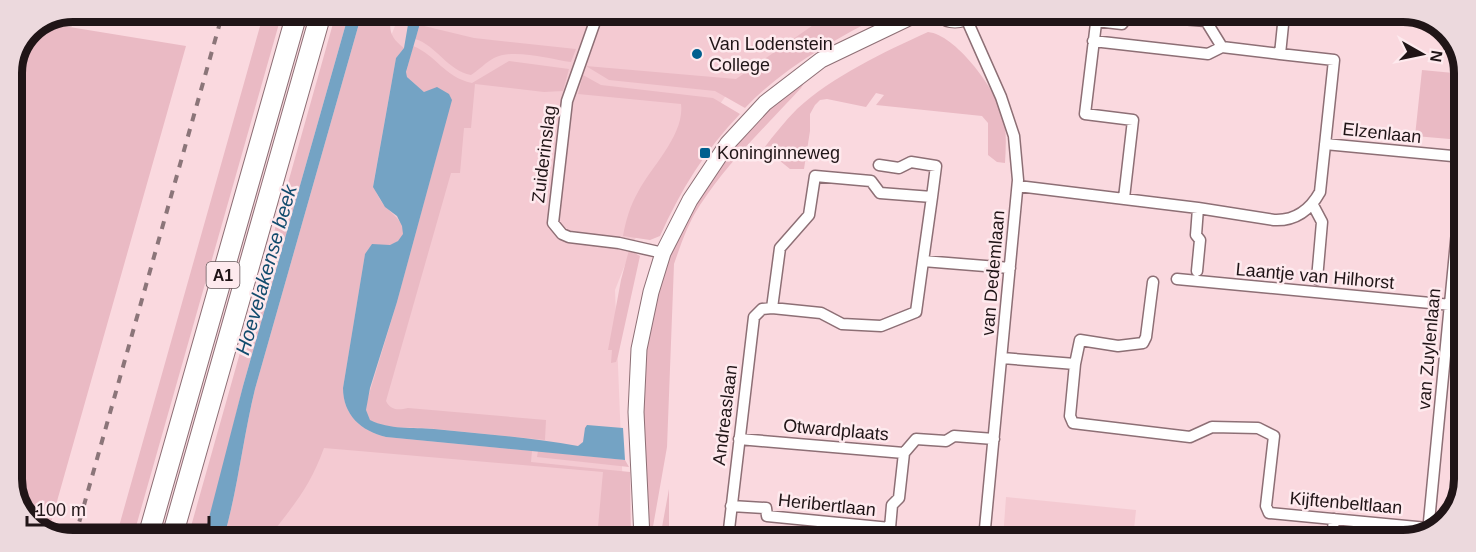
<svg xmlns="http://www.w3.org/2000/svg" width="1476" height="552" font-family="Arial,sans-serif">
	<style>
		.built { fill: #f4cad2 }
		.green { fill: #eabac4 }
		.water { fill: #74a3c4 }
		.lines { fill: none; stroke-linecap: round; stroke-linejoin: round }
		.minor-casing { stroke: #8d6f75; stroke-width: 13 }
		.secondary-casing { stroke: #8d6f75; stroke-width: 17 }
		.motorway-casing { stroke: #8d6f75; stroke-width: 22 }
		.minor { stroke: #fff; stroke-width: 10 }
		.secondary { stroke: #fff; stroke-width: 15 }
		.motorway { stroke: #fff; stroke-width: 20 }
		.rail { stroke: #8b7579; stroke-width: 4; stroke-dasharray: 8 8; stroke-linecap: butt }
		.poi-dot { fill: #005f8f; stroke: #feeaee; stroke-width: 2 }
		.labels { text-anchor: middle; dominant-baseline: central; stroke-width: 5; stroke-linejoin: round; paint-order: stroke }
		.shield { fill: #feeaee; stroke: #635558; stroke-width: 1.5 }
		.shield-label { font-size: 16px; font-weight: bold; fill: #201517 }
		.poi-label { font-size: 18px; fill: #201517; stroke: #feeaee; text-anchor: start }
		.street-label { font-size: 18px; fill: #201517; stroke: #feeaee }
		.water-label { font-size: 20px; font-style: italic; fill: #124b6d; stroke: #feeaee }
		.rim { fill: none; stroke: #201517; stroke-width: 8 }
	</style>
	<rect width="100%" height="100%" fill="#fad9df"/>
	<path class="built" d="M400 13 865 14 727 94 648 207 615 290 623 492 619 538 252 537 320 218Z
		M1006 497 1136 510 1133 539H1003Z"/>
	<path class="green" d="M264 12 282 13 133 537H116Z
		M336 13H349L243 386 218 488 204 537H188Z
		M362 13H392C388 30 390 37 404 48L396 58 373 186C377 193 380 202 386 207 393 215 414 229 397 242 392 246 385 246 379 245L365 254 343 388C343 415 361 431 386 437L532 451 531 462 630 472 631 538H597L603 472 324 448C310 487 293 506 269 537H224C238 488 243 438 255 389Z
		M829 14H884C834 40 784 67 745 108L715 91 609 80 586 66 736 79Z
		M45 23 186 46 48 533 24 516 12 483V70L30 30Z
		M420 25 474 38 576 49 571 62C550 59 513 48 494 58 486 62 479 70 471 75 448 71 436 45 415 39Z
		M928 32C956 35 993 87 1002 112 1007 129 1006 145 1005 163L997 162 988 155V123L982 116 876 105 884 95 876 93 866 107 827 99 820 100 815 105 810 114V131L804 169H790L764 148C774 135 785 121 797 109 833 76 884 52 928 32Z
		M413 46C436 55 444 77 472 83L509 61 569 69 563 91 544 92 475 84 471 128H464L460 173H451L386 401C391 411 399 410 408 408L546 420 545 440 426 428 384 427 370 420 366 411 367 401 397 302 438 151 424 92 407 77 406 73Z
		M1422 70 1464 74 1461 140 1415 136Z
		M583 75 601 85 713 98 740 114C706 149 680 191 660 236L650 240 623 236C626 220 630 206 638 192 652 166 685 134 681 104L578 94Z
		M808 77 801 88C767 125 728 162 700 205 688 223 681 244 674 264L667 447 651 538H649L642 407V379L652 309 672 247 719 165 766 110Z
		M629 250 640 256 618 356 616 362 611 363 612 350H608L621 280Z
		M538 451 625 460 629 467 537 457Z
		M669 489V538H660Z
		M1340 527 1422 533 1403 540H1339Z"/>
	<path class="water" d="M349 13H362L255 389C243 438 238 488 224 537H204L243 386Z
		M410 13H423L406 72 407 77 424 92 437 87 449 94 452 100 397 302 370 388 366 410 370 420C390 430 412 427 434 429 482 434 530 437 578 446L583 442 585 428 587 425 623 428 625 460 386 437C361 431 343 415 343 388L365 254 372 244 390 245 398 241 403 234 402 226 397 216 385 207 373 187 396 58 404 48Z"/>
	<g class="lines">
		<g class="minor-casing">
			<path id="minor" d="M598 13 567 101 553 223 562 234 569 237 619 243 663 253
				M1097 15 1085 114 1133 120 1124 198
				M1133 15 1206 21 1222 47
				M966 18 1001 97 1014 136 1018 180 984 539
				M1096 21 1122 24 1129 15
				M1093 41 1208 54 1222 47 1280 54
				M1325 144 1463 157
				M1018 186 1198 208 1274 220C1295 221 1310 210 1320 192L1334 60 1280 54 1284 15
				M1313 205 1322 222 1317 279
				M923 261 932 197
				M1197 271 1200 240 1196 235 1198 208
				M1177 279 1462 306
				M1153 282 1146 337 1143 343 1118 346 1080 340 1075 364 1070 416 1073 423 1190 437 1212 427 1258 428 1274 436 1266 506 1269 513 1438 529
				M772 308 780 248 809 215 815 176 871 181 880 193 932 197 936 166 911 162 899 168 879 165
				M1002 358 1075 364
				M739 439 904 453
				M904 453 916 439 946 441 954 436 994 439
				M731 506 766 508 767 516 890 528 892 505 899 498 904 453
				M890 528 900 539
				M1428 532 1463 169
				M728 538 754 317 762 309 772 308 821 313 842 324 881 326 916 312 923 261 1010 268
				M1332 540 1334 519"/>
		</g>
		<g class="secondary-casing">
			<path id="secondary" d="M939 14C949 22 961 22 971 14
				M642 538 636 412 639 349 651 292 663 253 690 200 728 143 765 103 821 60 917 14"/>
		</g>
		<g class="motorway-casing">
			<path id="motorway" d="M148 537 297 13
				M172 537 321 13"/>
		</g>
		<use href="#minor" class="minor"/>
		<use href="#secondary" class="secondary"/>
		<use href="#motorway" class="motorway"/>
		<path class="rail" d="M75 537 223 12"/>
	</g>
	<g class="poi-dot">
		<circle cx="697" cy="54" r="6"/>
		<rect x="699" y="147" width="12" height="12" rx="3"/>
	</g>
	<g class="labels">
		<rect class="shield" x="206.5" y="262" width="33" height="26" rx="4.5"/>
		<g class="shield-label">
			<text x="223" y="275">A1</text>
		</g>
		<g class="poi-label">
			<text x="709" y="44">Van Lodenstein<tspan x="709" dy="21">College</tspan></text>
			<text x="717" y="153">Koninginneweg</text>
		</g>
		<g class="street-label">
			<text transform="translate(1382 133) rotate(6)">Elzenlaan</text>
			<text transform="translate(544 154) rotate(-83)">Zuiderinslag</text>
			<text transform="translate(993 273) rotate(-85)">van Dedemlaan</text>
			<text transform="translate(1315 276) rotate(5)">Laantje van Hilhorst</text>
			<text transform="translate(1429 349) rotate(-85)">van Zuylenlaan</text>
			<text transform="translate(725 415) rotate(-83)">Andreaslaan</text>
			<text transform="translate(836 430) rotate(5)">Otwardplaats</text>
			<text transform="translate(1346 503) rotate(5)">Kijftenbeltlaan</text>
			<text transform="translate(827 505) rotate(6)">Heribertlaan</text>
		</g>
		<g class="water-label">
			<text transform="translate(266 270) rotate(-74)">Hoevelakense beek</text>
		</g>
	</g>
	<path d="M0 0H1476V552H0ZM73 22H1403A51 51 0 0 1 1454 73V479A51 51 0 0 1 1403 530H73A51 51 0 0 1 22 479V73A51 51 0 0 1 73 22Z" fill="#ecd9dd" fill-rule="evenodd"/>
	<path class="rim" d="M73 22H1403A51 51 0 0 1 1454 73V479A51 51 0 0 1 1403 530H73A51 51 0 0 1 22 479V73A51 51 0 0 1 73 22Z"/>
	<g transform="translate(1422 54) rotate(99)" stroke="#feeaee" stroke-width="4.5" paint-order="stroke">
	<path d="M0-4.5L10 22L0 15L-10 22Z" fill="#201517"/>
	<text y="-9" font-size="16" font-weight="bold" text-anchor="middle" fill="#201517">N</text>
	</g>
	<path d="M27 516v9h182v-9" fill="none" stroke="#201517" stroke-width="3"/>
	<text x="36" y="516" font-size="18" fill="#201517" stroke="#feeaee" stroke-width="4.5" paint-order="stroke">100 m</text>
</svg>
